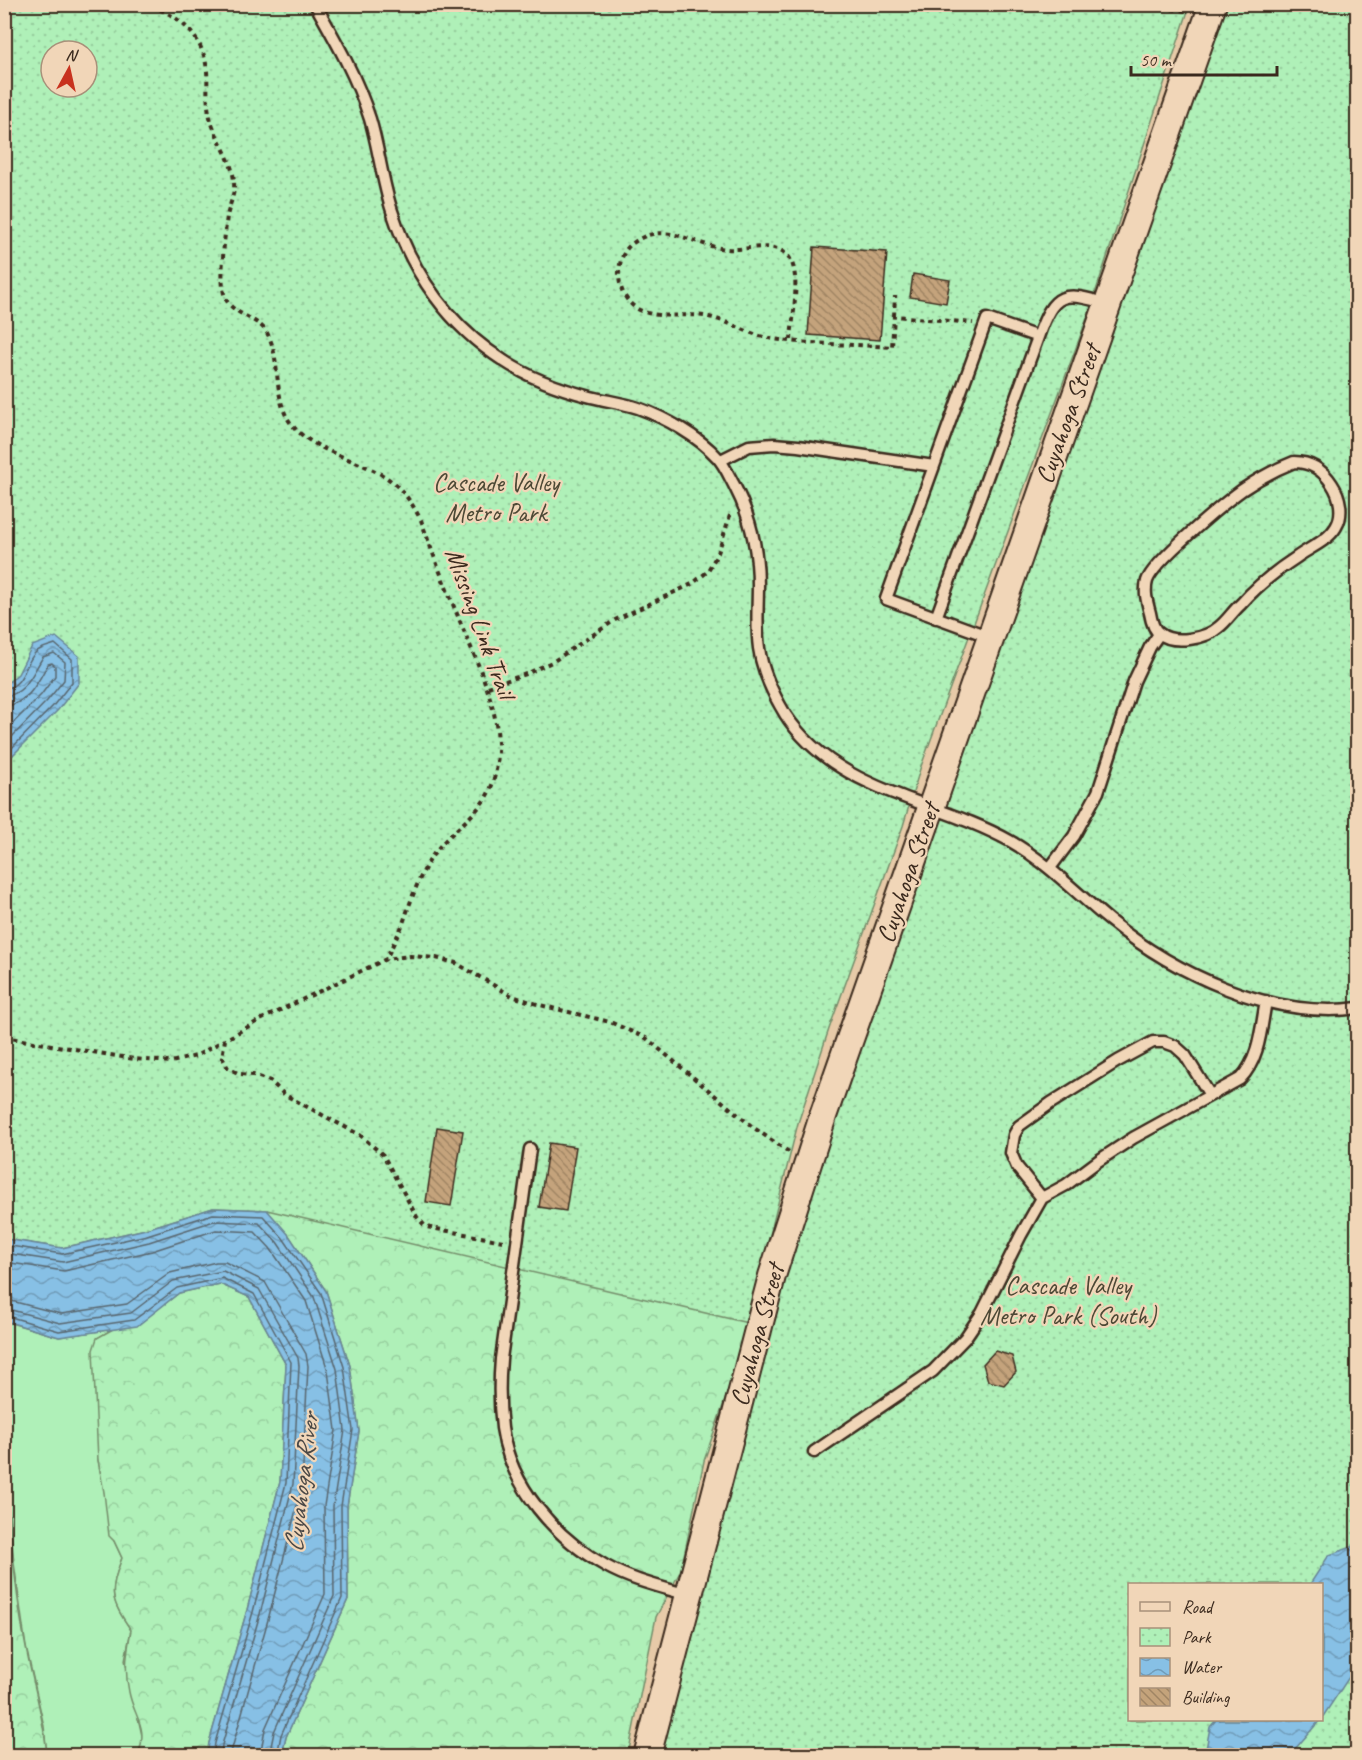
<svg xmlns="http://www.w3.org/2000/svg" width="1362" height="1760" font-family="Caveat,sans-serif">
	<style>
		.grass { fill: #aff0b8; stroke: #758d6b; stroke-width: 1.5 }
		.forest { fill: url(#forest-crowns); stroke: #758d6b; stroke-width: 1.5 }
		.park { fill: url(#park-dots); stroke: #758d6b; stroke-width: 1.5; fill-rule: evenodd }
		.water { fill: url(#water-waves); stroke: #698495; stroke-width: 1.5 }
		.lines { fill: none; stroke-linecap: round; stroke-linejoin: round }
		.shore { stroke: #59666e; stroke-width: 1.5 }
		.building { fill: url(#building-back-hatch); stroke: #3b2a1e; stroke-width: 1.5 }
		.service-casing { stroke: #3b2a1e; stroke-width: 15 }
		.tertiary-casing { stroke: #3b2a1e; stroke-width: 30 }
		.path { stroke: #3b2a1e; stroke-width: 4; stroke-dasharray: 4.5 4.5; stroke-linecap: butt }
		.service { stroke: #f1d6b8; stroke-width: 10 }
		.tertiary { stroke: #f1d6b8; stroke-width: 26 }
		.labels { text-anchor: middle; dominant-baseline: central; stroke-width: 4.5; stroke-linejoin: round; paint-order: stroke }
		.street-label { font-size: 26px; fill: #3b2a1e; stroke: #f1d6b8 }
		.park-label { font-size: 26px; fill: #4c4835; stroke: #f1d6b8 }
		.water-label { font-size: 27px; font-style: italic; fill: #4a4846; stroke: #f1d6b8 }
	</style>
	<defs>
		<pattern id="forest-crowns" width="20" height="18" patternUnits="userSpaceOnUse" patternTransform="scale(1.5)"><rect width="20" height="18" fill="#aff0b8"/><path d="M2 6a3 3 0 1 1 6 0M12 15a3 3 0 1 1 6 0" fill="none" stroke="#97ce9e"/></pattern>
		<pattern id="park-dots" width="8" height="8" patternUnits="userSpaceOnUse" patternTransform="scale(1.5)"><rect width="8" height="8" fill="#aff0b8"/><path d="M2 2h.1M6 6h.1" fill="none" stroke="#97ce9e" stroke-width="1.8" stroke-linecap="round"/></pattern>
		<pattern id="water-waves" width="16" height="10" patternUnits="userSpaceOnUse" patternTransform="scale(1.5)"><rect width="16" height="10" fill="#87c0e5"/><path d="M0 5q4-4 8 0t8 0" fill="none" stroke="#709cb9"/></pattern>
		<pattern id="building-back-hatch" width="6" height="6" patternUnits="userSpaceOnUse" patternTransform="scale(1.5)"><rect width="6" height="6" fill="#c4a37b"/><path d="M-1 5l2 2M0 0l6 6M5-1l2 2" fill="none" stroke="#a08564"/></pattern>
	</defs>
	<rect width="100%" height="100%" fill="#e7caa8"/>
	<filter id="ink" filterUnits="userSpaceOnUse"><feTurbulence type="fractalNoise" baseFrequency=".0167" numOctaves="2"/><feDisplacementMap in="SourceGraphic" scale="12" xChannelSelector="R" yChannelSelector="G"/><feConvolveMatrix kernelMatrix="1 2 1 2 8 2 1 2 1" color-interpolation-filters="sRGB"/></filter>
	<g filter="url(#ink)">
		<path class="grass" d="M4 1321 59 1337 113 1329 98 1338V1460L114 1541 122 1558C109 1593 110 1599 131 1630L125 1660 143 1740 138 1755H47L44 1726 26 1647 14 1563 4 1462Z"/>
		<path class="forest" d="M74 1088 778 1188 765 1259 740 1356 704 1461 681 1570 656 1617 628 1755H282L286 1737 348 1599 347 1506 359 1431 350 1366 326 1291 288 1234Z
			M220 1284 249 1297 286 1365 280 1482 247 1610 209 1743 207 1755H138C149 1726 134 1718 129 1692 124 1670 127 1651 131 1630 110 1599 109 1593 122 1558L114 1541 109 1536 104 1492 98 1460 93 1350 97 1338 113 1329 137 1325 179 1293Z
			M4 1462C10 1524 14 1587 26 1648 33 1684 44 1719 47 1755H5Z"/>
		<path class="park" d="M4 5H1190L1087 318 920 769 903 826 829 1029 798 1123 748 1323 267 1210 213 1208 146 1229 62 1248 5 1239ZM51 51H87V87H51Z
			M1213 5H1357V1755L647 1756 753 1350ZM1130 1584H1322V1720H1130Z"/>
		<path class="water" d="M56 637 79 656V683L58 710 10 758 5 769V685L18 674 32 646Z
			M213 1208 267 1210 288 1234 326 1291 350 1366 359 1431 347 1506 348 1599 286 1737 282 1755H207L209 1743 247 1610 280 1482 286 1365 249 1297 220 1284 179 1293 137 1326 59 1337 5 1321V1239L62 1248 146 1229Z
			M1357 1545V1669L1353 1671 1322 1718V1584H1310L1329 1555Z
			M1216 1720H1320L1290 1755H1205L1210 1727Z"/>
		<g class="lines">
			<path class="shore" d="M4 689C25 686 24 663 36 652 40 648 50 646 55 644L72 659V682L53 706 4 756
				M4 696C26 695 33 672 43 657L54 653 65 662 64 680 47 701 4 745
				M4 706C28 705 38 682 48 664L52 663 55 666V676L41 695 4 732
				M4 1245 62 1254 147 1235 213 1214 263 1216 283 1238 321 1293 344 1367 353 1430 341 1506 342 1598 281 1735 277 1756
				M4 1253 63 1262 149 1242 214 1221 259 1223 277 1242 314 1297 337 1369 345 1430 333 1506 334 1596 274 1732 269 1756
				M4 1262 64 1271 152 1251 216 1230 255 1232 270 1248 306 1301 328 1371 336 1430 324 1506 325 1594 265 1729 260 1756
				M4 1299 61 1314 127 1304 170 1273 216 1262H225L265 1282 306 1354 308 1366 302 1486 269 1616 230 1756
				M4 1308 60 1323 131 1313 173 1281 223 1271 259 1289 298 1358 299 1366 293 1484 260 1614 222 1745 221 1756
				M4 1315 59 1331 134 1320 177 1288 222 1278 254 1294 291 1362 286 1483 253 1612 215 1743 213 1756"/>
		</g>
		<path class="building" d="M814 247 887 252 880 340 808 335Z
			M913 274 950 280 946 303 910 297Z
			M437 1127 463 1131 451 1206 426 1202Z
			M549 1143 576 1147 566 1211 539 1207Z
			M995 1351 1012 1356 1016 1372 1004 1385 988 1381 983 1364Z"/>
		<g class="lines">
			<g class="service-casing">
				<path id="service" d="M315 4C336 41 357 78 370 119 379 149 382 181 392 211 412 273 449 326 504 361 531 379 560 389 591 397 607 401 623 403 638 408 666 418 698 436 718 458 725 466 729 476 734 485 751 517 758 549 758 585 758 606 756 627 759 648 762 671 773 694 785 714 835 792 935 799 1010 841 1047 862 1076 893 1109 920 1174 973 1272 1020 1358 1008
					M1038 337C1054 291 1063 291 1108 304
					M721 460 749 446 774 444 798 446 934 466
					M1294 462C1310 462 1323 470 1332 484 1340 496 1344 514 1336 527 1328 541 1309 548 1297 557 1277 570 1257 586 1241 604 1233 611 1227 621 1219 627 1206 639 1173 645 1159 633 1153 629 1151 619 1150 613 1147 602 1144 592 1147 581 1153 562 1224 503 1242 490 1258 479 1276 469 1294 462Z
					M936 618 1038 337 987 319 886 599 990 637
					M1050 868 1074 836 1098 792 1134 681 1150 647 1159 634
					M530 1149 501 1359C499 1382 499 1404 502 1428 510 1486 555 1538 606 1566 631 1580 661 1587 688 1595
					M1042 1198 1017 1167 1011 1153 1014 1135 1019 1126 1051 1103 1118 1061 1153 1042H1164L1175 1046 1185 1055 1210 1095
					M814 1452 933 1371 965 1338 982 1313 1021 1235 1042 1198 1066 1185 1098 1161 1133 1138 1240 1079C1260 1059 1261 1027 1266 1001"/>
			</g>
			<g class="tertiary-casing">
				<path id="tertiary" d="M647 1756 772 1276 823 1116 1213 4"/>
			</g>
			<path class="path" d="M87 4H118
				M143 4C177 12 204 36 207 71 208 86 206 102 210 117 216 141 236 162 234 189 233 198 229 207 227 216 225 232 219 283 225 297 231 314 256 317 266 331 283 359 271 401 293 426 316 454 365 460 391 481 405 492 413 505 421 520 432 552 444 583 457 614 478 667 512 727 492 785 481 815 450 830 433 855 418 877 411 901 402 926 397 937 391 948 386 959
				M1118 4 1188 11
				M894 316 895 296
				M791 340C792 319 802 272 788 256 775 240 745 251 727 249 692 246 666 219 633 243 624 249 620 260 619 271 618 287 626 305 642 311 663 320 687 312 709 317 732 322 751 336 774 339 812 345 853 344 892 347L894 316 973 323
				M488 687 526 674 554 661 615 620 692 584 707 572 718 553 731 512
				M4 1037 134 1059 171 1062 196 1056 224 1040
				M503 1241 426 1227 417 1217 383 1155 360 1135 285 1095 270 1081 253 1075 240 1074 228 1068 222 1057 225 1040 258 1021 386 959 410 956 436 958 456 963 512 996 540 1005 610 1022 646 1038 754 1128 789 1152"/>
			<use href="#service" class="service"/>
			<use href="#tertiary" class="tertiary"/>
		</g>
	</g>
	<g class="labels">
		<g class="street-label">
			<text transform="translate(1068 414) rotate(-70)">Cuyahoga Street</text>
			<text transform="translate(480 623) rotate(70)">Missing Link Trail</text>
			<text transform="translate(908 873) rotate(-71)">Cuyahoga Street</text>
			<text transform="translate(757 1335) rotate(-75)">Cuyahoga Street</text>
		</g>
		<g class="park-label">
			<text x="496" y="482">Cascade Valley<tspan x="496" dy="30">Metro Park</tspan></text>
			<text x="1068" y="1285">Cascade Valley<tspan x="1068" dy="30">Metro Park (South)</tspan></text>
		</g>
		<g class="water-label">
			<text transform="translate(301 1483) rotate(-83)">Cuyahoga River</text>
		</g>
	</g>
	<rect width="1362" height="1760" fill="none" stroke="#f1d6b8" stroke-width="24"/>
	<rect x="12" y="12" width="1338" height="1736" fill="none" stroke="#3b2a1e" stroke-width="2" filter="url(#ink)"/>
	<rect x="1128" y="1583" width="195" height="138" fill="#f1d6b8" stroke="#a8917a" stroke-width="1.5"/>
	<rect x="1140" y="1602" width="30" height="9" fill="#f1d6b8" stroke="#a8917a" stroke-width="1.5"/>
	<text x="1182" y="1613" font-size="18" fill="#3b2a1e">Road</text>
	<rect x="1140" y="1628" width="30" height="18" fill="url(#park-dots)" stroke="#a8917a" stroke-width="1.5"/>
	<text x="1182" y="1643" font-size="18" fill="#3b2a1e">Park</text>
	<rect x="1140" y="1658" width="30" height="18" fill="url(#water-waves)" stroke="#a8917a" stroke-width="1.5"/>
	<text x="1182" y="1673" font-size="18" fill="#3b2a1e">Water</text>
	<rect x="1140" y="1688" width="30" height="18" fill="url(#building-back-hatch)" stroke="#a8917a" stroke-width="1.5"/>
	<text x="1182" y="1703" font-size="18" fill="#3b2a1e">Building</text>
	<g transform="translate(69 69) rotate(8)"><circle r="28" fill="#f1d6b8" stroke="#a8917a" stroke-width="1.5"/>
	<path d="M0-4.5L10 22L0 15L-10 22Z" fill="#c8321e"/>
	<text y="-9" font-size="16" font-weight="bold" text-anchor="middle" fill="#3b2a1e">N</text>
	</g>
	<path d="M1131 66v9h146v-9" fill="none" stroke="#3b2a1e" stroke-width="3"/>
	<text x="1140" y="66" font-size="18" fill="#3b2a1e" stroke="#f1d6b8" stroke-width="4.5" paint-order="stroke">50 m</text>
</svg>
